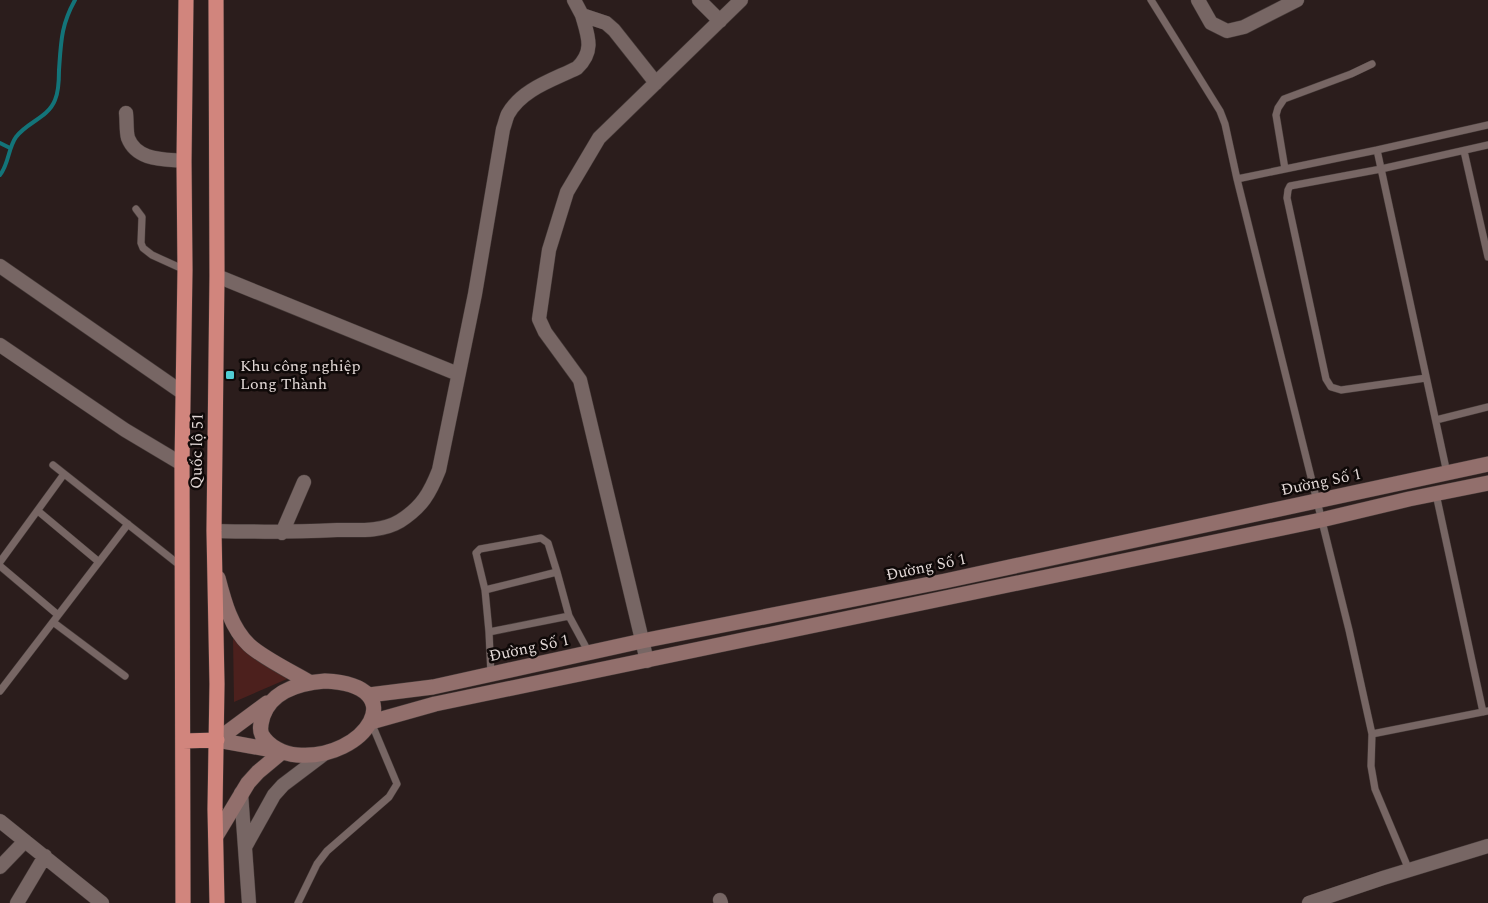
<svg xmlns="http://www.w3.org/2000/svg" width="1488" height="903" font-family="Spectral,serif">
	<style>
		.green { fill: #4c201d }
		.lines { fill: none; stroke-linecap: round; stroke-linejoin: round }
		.stream { stroke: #137479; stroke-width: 4 }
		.lane-casing { stroke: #453a38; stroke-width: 8 }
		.street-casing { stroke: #453a38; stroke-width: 15 }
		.secondary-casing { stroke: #453a38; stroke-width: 16 }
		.highway-casing { stroke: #453a38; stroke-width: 16 }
		.lane { stroke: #776664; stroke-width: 7 }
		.street { stroke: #776664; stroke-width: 14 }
		.secondary { stroke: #926f6c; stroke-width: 15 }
		.highway { stroke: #d1857d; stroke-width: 15 }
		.poi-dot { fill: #51ccd3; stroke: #0f0908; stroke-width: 2 }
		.labels { text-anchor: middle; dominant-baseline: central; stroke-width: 5; stroke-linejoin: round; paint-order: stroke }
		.poi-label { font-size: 16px; fill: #e4dad8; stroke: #0f0908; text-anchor: start }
		.street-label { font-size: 16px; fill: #e4dad8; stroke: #0f0908 }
	</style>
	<rect width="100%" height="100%" fill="#2b1d1c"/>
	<path class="green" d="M233 636 288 678 287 679 234 702Z"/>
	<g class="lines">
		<path class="stream" d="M0 143 10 148
			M0 175C9 164 8 148 16 137 27 122 48 118 55 100 59 91 59 80 59 70 61 42 61 25 75 0"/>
		<g class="lane-casing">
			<path id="lane" d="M1151 0 1220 111 1225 124 1237 179 1349 630 1372 734 1371 766 1375 789 1409 870
				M1377 150 1488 125
				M1464 151 1488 257
				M1285 169 1276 115 1278 108 1284 99 1351 74 1372 64
				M1237 179 1377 150 1447 473
				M136 209 142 217 141 243 143 248 152 255 185 270
				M1426 378 1341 390 1331 387 1326 379 1287 198 1288 190 1290 186 1381 169 1488 145
				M1436 420 1488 407
				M53 465 182 567
				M1436 494 1483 712
				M38 511 99 562
				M0 562 64 474
				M0 566 58 615
				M485 590 476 553 480 549 541 538 548 543 557 572
				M53 622 125 676
				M489 632 569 616
				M491 675 489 632 485 590 557 572 569 616 589 653
				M0 691 128 524
				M1372 734 1488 711
				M298 903 317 864 327 851 389 797 397 784 371 722"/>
		</g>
		<g class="street-casing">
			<path id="street" d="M574 0 582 15 606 23 614 30 656 83
				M699 0 720 21
				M1198 0 1211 23 1227 31 1244 27 1297 0
				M126 113C127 121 126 131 128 138 137 161 164 159 184 161
				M0 266 183 393
				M217 276 458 374
				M0 345 125 430 182 464
				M214 531C255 532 296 532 337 530 358 530 382 532 400 521 422 507 430 493 439 470L475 294 503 129C505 124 506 118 508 114 522 89 553 80 577 68 595 51 588 36 582 15
				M282 533 304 482
				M647 661 580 380 545 332 539 319 549 250 567 192 599 138 741 0
				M241 793 249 903
				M0 821 102 903
				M245 847 274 795 283 785 324 754
				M0 867 25 841
				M720 900 721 903
				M17 903 45 856
				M1309 903 1383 878 1488 846"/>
		</g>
		<g class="secondary-casing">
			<path id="secondary" d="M218 578C224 601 231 628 249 645 263 658 292 672 309 682
				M325 681C415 685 365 761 297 755 284 754 269 747 262 735 259 729 261 723 263 716 272 690 300 683 325 681Z
				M369 695 433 687 642 641 945 581 1488 464
				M371 722 435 704 1321 520 1409 499 1488 483
				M217 740 278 751
				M217 740 267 703
				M216 836 248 783 258 772 282 752"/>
		</g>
		<g class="highway-casing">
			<path id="highway" d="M216 0 217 276 214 531 217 684 215 809 217 903
				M183 741 217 740
				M183 903 182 464 185 270 184 161 186 0"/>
		</g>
		<use href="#lane" class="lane"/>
		<use href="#street" class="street"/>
		<use href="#secondary" class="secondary"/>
		<use href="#highway" class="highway"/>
	</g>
	<rect class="poi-dot" x="225" y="370" width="10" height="10" rx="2.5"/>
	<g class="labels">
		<g class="poi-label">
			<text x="240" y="366">Khu công nghiệp<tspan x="240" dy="18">Long Thành</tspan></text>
		</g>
		<g class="street-label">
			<text transform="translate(197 451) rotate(-89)">Quốc lộ 51</text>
			<text transform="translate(1321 482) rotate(-12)">Đường Số 1</text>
			<text transform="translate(926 567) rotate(-12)">Đường Số 1</text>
			<text transform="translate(529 648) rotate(-12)">Đường Số 1</text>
		</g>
	</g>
</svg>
